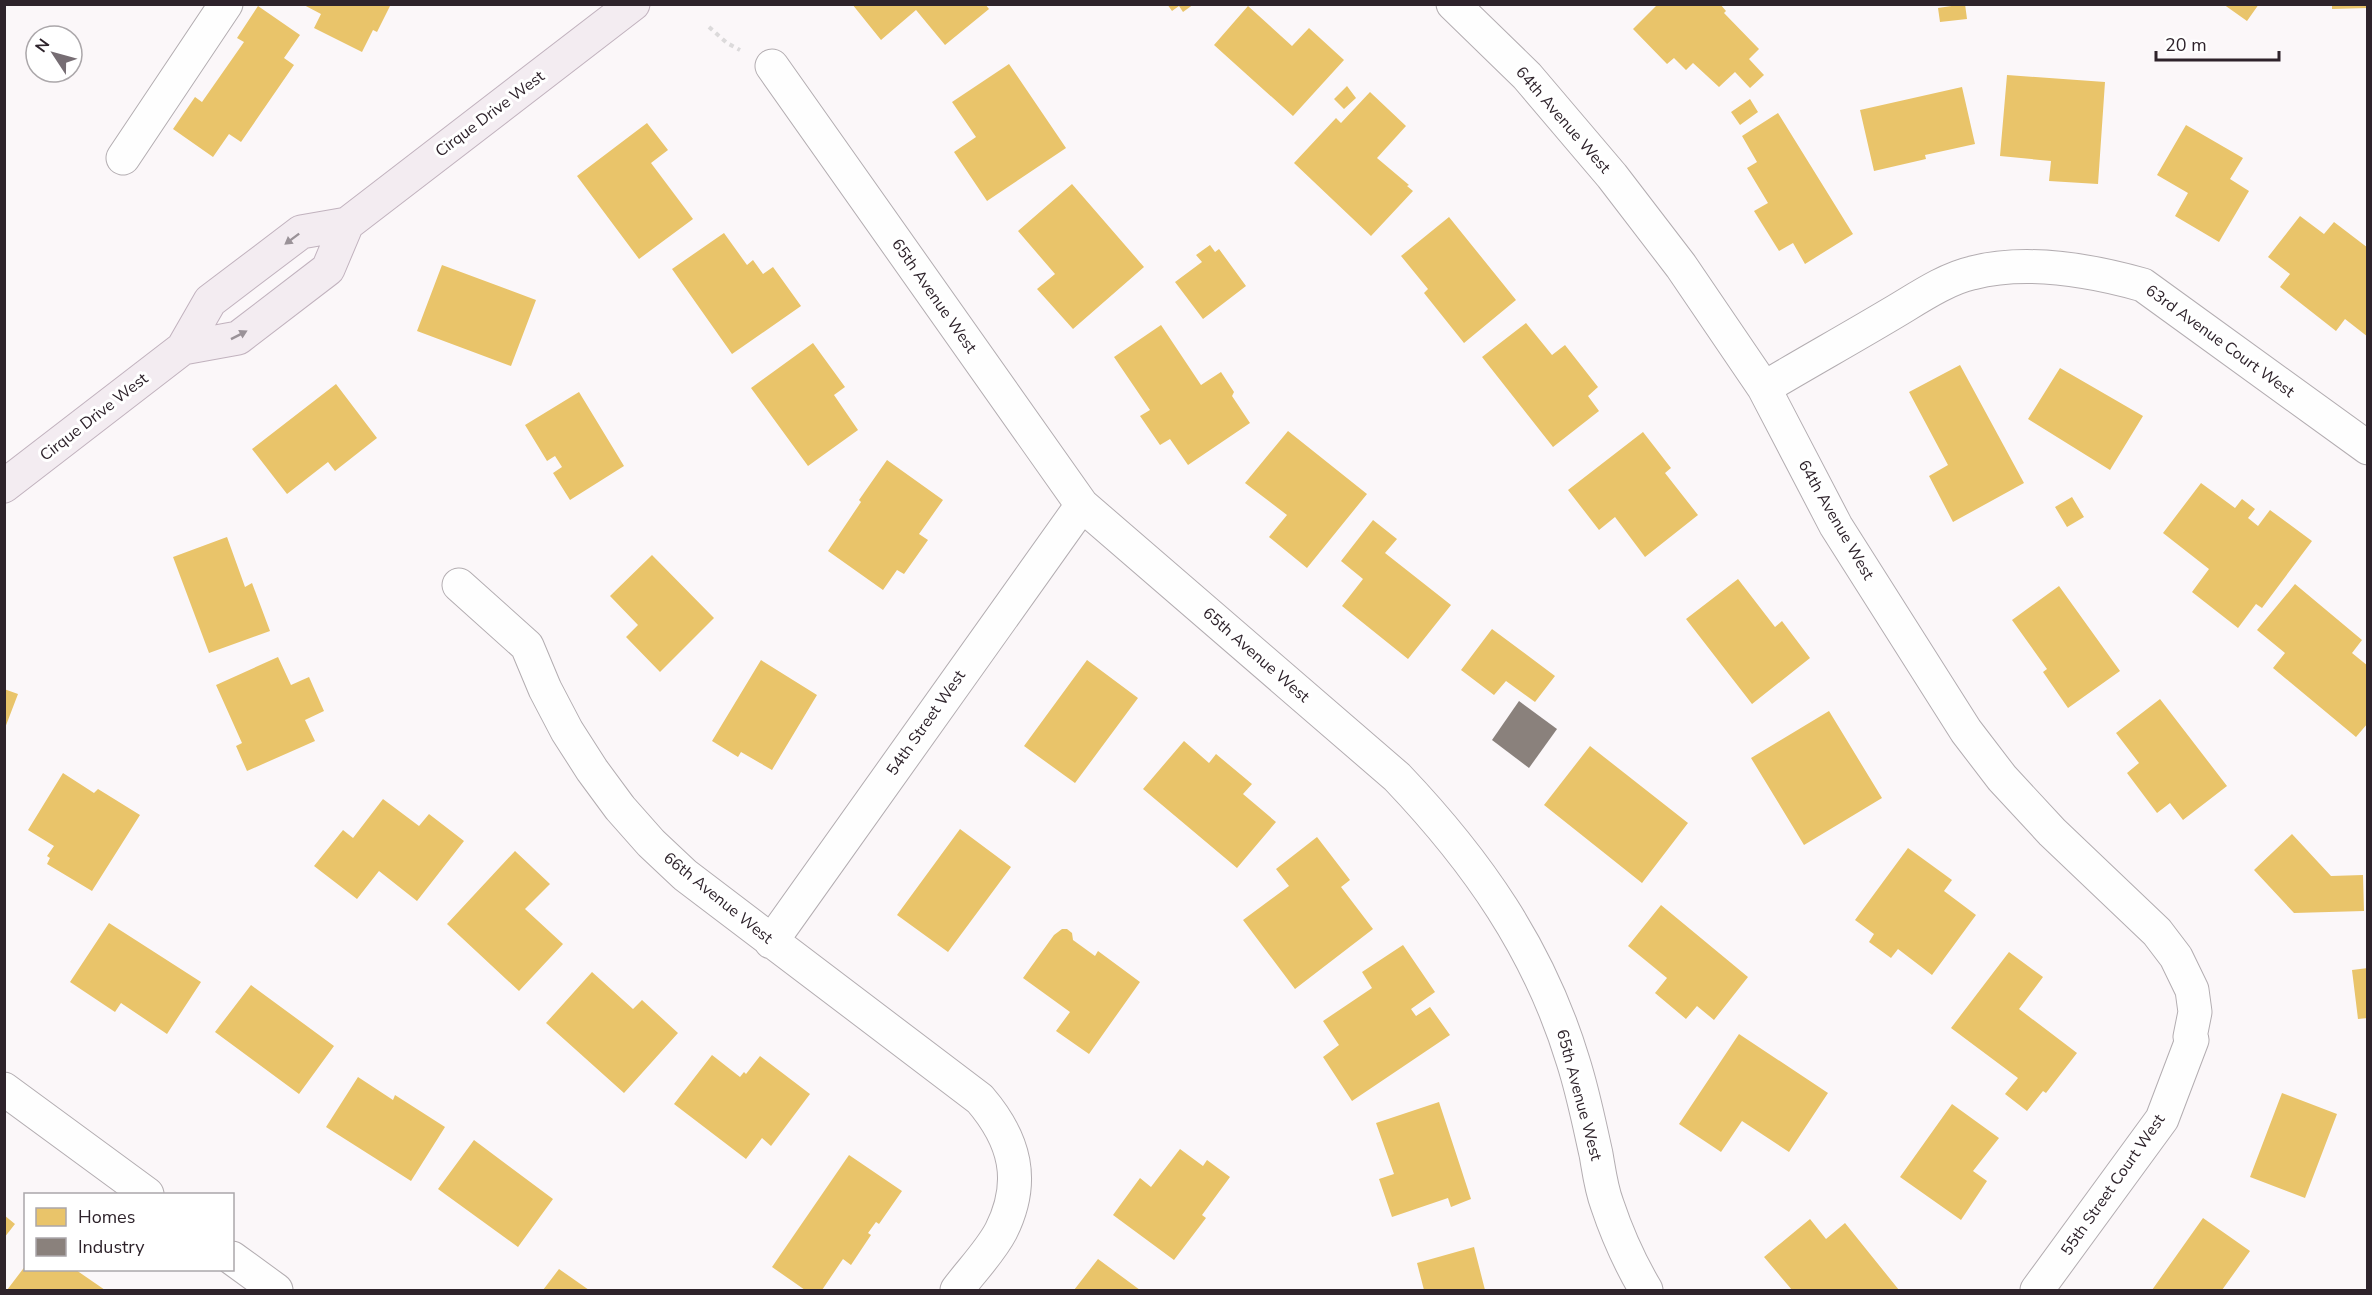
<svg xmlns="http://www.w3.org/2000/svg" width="2372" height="1295" font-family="'Nunito Sans',sans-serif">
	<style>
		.homes { fill: #e9c46a }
		.industry { fill: #8a817c }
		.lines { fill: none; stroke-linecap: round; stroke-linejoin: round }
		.minor-casing { stroke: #b3adb1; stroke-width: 35 }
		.major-casing { stroke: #c1b2be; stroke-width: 35 }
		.path { stroke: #dcdadb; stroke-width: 4; stroke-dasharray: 4.5 4.5; stroke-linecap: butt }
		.minor { stroke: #fefefe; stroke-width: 33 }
		.major { stroke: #f3ecf1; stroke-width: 33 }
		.oneway { fill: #9a9298 }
		.labels { text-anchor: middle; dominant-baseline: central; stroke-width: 6; stroke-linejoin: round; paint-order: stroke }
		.street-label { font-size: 16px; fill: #2e232b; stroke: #fff }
	</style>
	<rect width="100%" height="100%" fill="#fbf7f9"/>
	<path class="homes" d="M302 4H391L377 32 373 30 362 52 314 28 321 14Z
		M852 4H985L989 9 945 45 916 10 881 40Z
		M1167 4H1194L1183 12 1179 6 1172 11Z
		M1658 4H1720L1726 11 1724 13 1759 49 1749 59 1764 75 1750 88 1735 72 1719 87 1693 63 1686 70 1674 58 1667 64 1633 29Z
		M1965 4 1967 19 1940 22 1938 8Z
		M2223 4H2259L2247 21Z
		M2332 4H2368V8L2332 9Z
		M258 6 300 35 284 58 294 65 241 142 229 134 213 157 173 129 195 97 202 102 244 42 237 38Z
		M1248 6 1292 46 1309 28 1344 60 1293 116 1214 45Z
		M1009 64 1066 148 987 201 954 152 976 137 952 102Z
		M2007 75 2105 82 2098 184 2049 181 2051 161 2000 156Z
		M1347 86 1356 98 1344 109 1334 99Z
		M1962 87 1975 144 1925 155 1926 159 1874 171 1860 110Z
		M1370 92 1406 126 1377 158 1409 185 1407 186 1413 191 1371 236 1294 163 1336 118 1341 123Z
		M1750 99 1758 112 1740 125 1731 112Z
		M1778 113 1853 234 1805 264 1793 243 1779 251 1754 211 1768 203 1747 168 1757 162 1742 136Z
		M647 123 668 150 651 163 693 219 639 259 577 176Z
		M2186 125 2243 158 2230 179 2249 191 2219 242 2175 216 2188 193 2157 175Z
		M1072 184 1144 267 1073 329 1037 289 1055 274 1018 231Z
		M2300 216 2324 234 2334 222 2368 248V337L2345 319 2336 331 2280 287 2290 274 2268 257Z
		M1449 217 1516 300 1464 343 1424 293 1428 289 1401 256Z
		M724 233 747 265 753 260 763 274 773 267 801 306 732 354 672 269Z
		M1210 245 1215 252 1219 249 1246 286 1203 319 1175 282 1202 262 1196 255Z
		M442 265 536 300 511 366 417 331Z
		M1526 323 1552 355 1565 345 1598 387 1588 396 1599 411 1553 447 1482 357Z
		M1161 325 1201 385 1221 372 1234 392 1232 396 1250 423 1188 465 1170 439 1160 445 1140 416 1150 410 1114 357Z
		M813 343 845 387 834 395 858 430 808 466 751 388Z
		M1960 365 2024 483 1953 522 1929 476 1948 465 1909 392Z
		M2060 368 2143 416 2110 470 2028 419Z
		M336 384 377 438 335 471 328 462 287 494 252 449Z
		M579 392 624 466 570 500 553 473 562 467 555 456 547 461 525 425Z
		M1288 431 1367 494 1307 568 1269 537 1287 515 1245 483Z
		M1643 432 1671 468 1665 473 1698 515 1645 557 1615 517 1599 530 1568 490Z
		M887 460 943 500 919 534 928 540 904 574 897 570 883 590 828 551 861 502 859 500Z
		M2201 483 2235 508 2242 499 2255 509 2248 518 2258 526 2270 510 2312 541 2262 608 2256 604 2238 628 2192 592 2209 569 2163 533Z
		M2072 497 2084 517 2067 527 2055 507Z
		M1373 520 1397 539 1385 553 1451 605 1408 659 1342 606 1363 579 1341 561Z
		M227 537 245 587 252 583 270 631 209 653 173 557Z
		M652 555 714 618 660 672 626 637 638 625 610 596Z
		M1738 579 1775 627 1782 621 1810 658 1752 704 1686 619Z
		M2295 584 2362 640 2352 653 2368 666V723L2356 737 2273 668 2285 653 2257 630Z
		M2059 586 2120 671 2068 708 2043 672 2047 669 2012 620Z
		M1492 629 1555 676 1535 702 1506 681 1494 695 1461 670Z
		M278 657 291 685 309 677 324 711 305 720 315 741 247 771 236 746 242 743 216 685Z
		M761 660 817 695 772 770 741 752 738 757 712 741Z
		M1087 660 1138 698 1075 783 1024 746Z
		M4 689 18 694 5 728H4Z
		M2160 699 2227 786 2183 820 2170 803 2157 813 2127 773 2139 763 2116 733Z
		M1829 711 1882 798 1804 845 1751 758Z
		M1184 741 1209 763 1216 754 1252 784 1243 794 1276 822 1237 868 1143 789Z
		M1590 746 1688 823 1642 883 1544 805Z
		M63 773 94 793 98 789 140 815 92 891 47 864 50 858 47 856 54 846 28 830Z
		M383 799 419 826 429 814 464 841 417 901 379 871 357 899 314 866 343 830 353 838Z
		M960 829 1011 867 948 952 897 915Z
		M2292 834 2331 876 2363 875 2364 911 2294 913 2254 870Z
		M1317 837 1350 880 1341 887 1373 929 1295 989 1243 920 1289 886 1276 869Z
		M1908 848 1952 880 1944 891 1976 915 1932 975 1898 949 1891 958 1869 942 1874 934 1855 920Z
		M515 851 550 884 525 909 563 944 519 991 447 924Z
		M1661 905 1748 977 1714 1020 1697 1006 1686 1019 1655 993 1667 978 1628 946Z
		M109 923 201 982 167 1034 121 1003 115 1012 70 982Z
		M1062 929H1067L1072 933 1073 940 1095 956 1098 951 1140 982 1089 1054 1056 1031 1070 1012 1023 978 1054 935Z
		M1403 945 1435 992 1411 1009 1416 1016 1430 1007 1450 1035 1352 1101 1323 1057 1339 1045 1323 1021 1372 988 1362 972Z
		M2009 952 2043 977 2019 1009 2077 1053 2046 1093 2043 1091 2027 1111 2005 1094 2018 1078 1951 1028Z
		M2368 968V1018L2358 1019 2352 970Z
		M592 972 633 1009 642 1000 678 1033 624 1093 546 1023Z
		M251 985 334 1046 299 1094 215 1032Z
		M1739 1034 1828 1093 1789 1152 1742 1121 1721 1152 1679 1124Z
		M712 1055 740 1077 744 1072 746 1074 760 1056 810 1094 771 1146 762 1138 746 1159 674 1104Z
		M358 1077 393 1100 395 1095 445 1127 411 1181 326 1127Z
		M2282 1093 2337 1114 2305 1198 2250 1177Z
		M1439 1102 1471 1199 1451 1207 1448 1198 1392 1217 1379 1179 1394 1174 1376 1123Z
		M1952 1104 1999 1138 1973 1171 1987 1181 1961 1220 1900 1177Z
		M474 1140 553 1199 518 1247 438 1189Z
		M1180 1149 1203 1166 1207 1160 1230 1177 1202 1215 1206 1218 1174 1260 1113 1215 1140 1178 1151 1187Z
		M849 1155 902 1191 879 1224 876 1222 868 1233 871 1235 851 1265 843 1259 822 1290H805L772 1267Z
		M4 1215 15 1224 4 1238Z
		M2203 1218 2250 1251 2222 1290H2152Z
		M1810 1219 1826 1239 1845 1223 1899 1290H1792L1764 1257Z
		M1474 1247 1485 1290H1424L1417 1263Z
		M1098 1259 1140 1290H1074Z
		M26 1265V1270H76L105 1290H7Z
		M559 1269 589 1290H543Z"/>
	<path class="industry" d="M1519 701 1557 729 1529 768 1492 740Z"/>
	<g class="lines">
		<g class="minor-casing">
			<path id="minor" d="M1453 4 1527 76 1612 176 1681 266 1764 388 1836 526 1966 731 2002 778 2052 832 2157 932 2176 957 2192 990 2195 1012 2190 1037 2192 1040 2162 1119 2037 1290
				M772 66 1082 505 1397 777C1477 861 1539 949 1573 1061 1583 1092 1589 1123 1596 1154 1599 1171 1601 1188 1607 1204 1617 1234 1630 1263 1646 1290
				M123 158 226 4
				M1764 388C1806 363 1849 339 1891 314 1915 300 1945 279 1972 273 2026 259 2090 270 2143 285L2368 448
				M459 585 527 646 545 689 567 731 592 770 620 808 651 843 685 875 980 1099C1015 1140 1026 1181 1001 1231 990 1252 971 1271 957 1290
				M771 942 1082 505
				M4 1089 147 1194
				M232 1258 276 1290"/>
		</g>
		<g class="major-casing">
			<path id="major" d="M183 348 238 338 328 269 347 224
				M4 486 183 348 210 301 301 232 347 224 633 4"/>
		</g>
		<path class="path" d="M709 27 727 43 740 50"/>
		<use href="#minor" class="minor"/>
		<use href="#major" class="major"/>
	</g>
	<defs><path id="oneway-solid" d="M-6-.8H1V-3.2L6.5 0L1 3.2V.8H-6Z" transform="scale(1.5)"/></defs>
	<g class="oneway">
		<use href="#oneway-solid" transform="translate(292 239) rotate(143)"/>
		<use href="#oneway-solid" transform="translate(239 335) rotate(-27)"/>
	</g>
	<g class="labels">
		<g class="street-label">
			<text transform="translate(490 114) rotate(-37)">Cirque Drive West</text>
			<text transform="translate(1563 120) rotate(49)">64th Avenue West</text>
			<text transform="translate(934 296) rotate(55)">65th Avenue West</text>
			<text transform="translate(2220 341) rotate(36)">63rd Avenue Court West</text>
			<text transform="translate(94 417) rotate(-38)">Cirque Drive West</text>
			<text transform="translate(1836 520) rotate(60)">64th Avenue West</text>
			<text transform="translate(1256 655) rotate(41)">65th Avenue West</text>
			<text transform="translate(926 723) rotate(-55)">54th Street West</text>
			<text transform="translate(718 898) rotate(39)">66th Avenue West</text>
			<text transform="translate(1579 1095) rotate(75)">65th Avenue West</text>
			<text transform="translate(2113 1185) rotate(-55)">55th Street Court West</text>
		</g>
	</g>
	<rect width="2372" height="1295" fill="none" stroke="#2e232b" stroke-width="12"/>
	<rect x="24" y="1193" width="210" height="78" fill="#ffffff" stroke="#aba7aa" stroke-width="1.5"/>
	<rect x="36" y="1208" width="30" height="18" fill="#e9c46a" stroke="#aba7aa" stroke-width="1.5"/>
	<text x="78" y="1223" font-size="18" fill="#2e232b">Homes</text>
	<rect x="36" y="1238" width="30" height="18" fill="#8a817c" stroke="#aba7aa" stroke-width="1.5"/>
	<text x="78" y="1253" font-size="18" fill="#2e232b">Industry</text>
	<g transform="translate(54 54) rotate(306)"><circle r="28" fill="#ffffff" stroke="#aba7aa" stroke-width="1.5"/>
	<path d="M0-4.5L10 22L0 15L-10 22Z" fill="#766d73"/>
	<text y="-9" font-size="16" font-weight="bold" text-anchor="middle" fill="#2e232b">N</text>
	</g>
	<path d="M2156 51v9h123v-9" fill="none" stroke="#2e232b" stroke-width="3"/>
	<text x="2165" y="51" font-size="18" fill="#2e232b" stroke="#ffffff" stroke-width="4.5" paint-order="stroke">20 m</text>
</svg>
